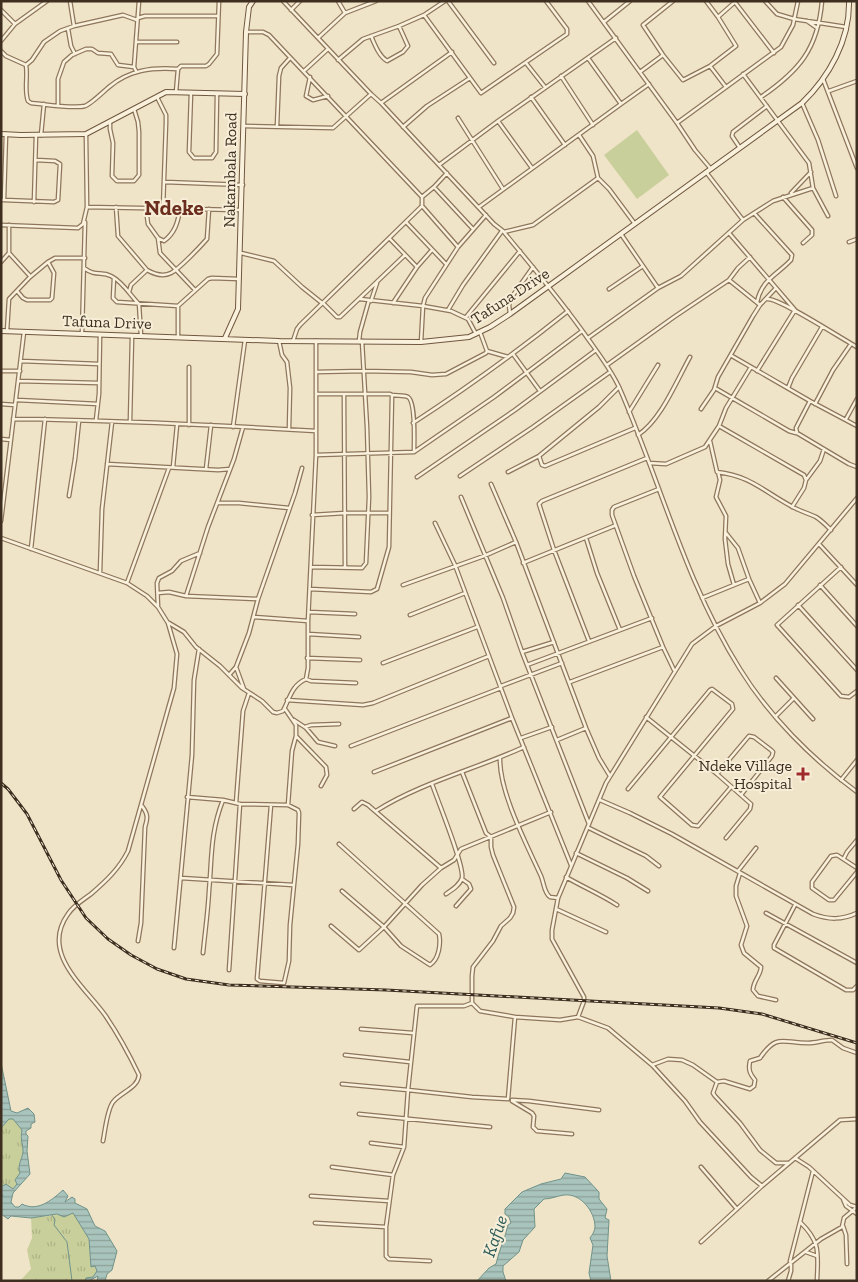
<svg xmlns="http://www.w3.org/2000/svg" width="858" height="1282" font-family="'Zilla Slab',serif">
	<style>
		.grass { fill: url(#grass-tufts) }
		.pitch { fill: #c9cf9b }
		.water { fill: url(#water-rules); stroke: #6f938a }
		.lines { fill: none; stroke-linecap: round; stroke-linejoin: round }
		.stream { stroke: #6f938a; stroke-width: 1 }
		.street-casing { stroke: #8d765c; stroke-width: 5 }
		.secondary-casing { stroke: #6f573f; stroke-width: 6 }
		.street { stroke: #faf1dc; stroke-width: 2.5 }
		.secondary { stroke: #faf1dc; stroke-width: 4 }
		.rail-casing { stroke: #3d2e20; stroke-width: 3 }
		.rail { stroke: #f7eed8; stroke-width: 1; stroke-dasharray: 4; stroke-linecap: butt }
		.poi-dot { fill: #9e2a2b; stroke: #f7eed8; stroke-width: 2 }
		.labels { text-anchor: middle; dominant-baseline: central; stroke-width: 4; stroke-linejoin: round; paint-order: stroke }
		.street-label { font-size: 16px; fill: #3d2e20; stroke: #f7eed8 }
		.poi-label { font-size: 16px; fill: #3d2e20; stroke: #f7eed8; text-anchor: end }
		.water-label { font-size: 18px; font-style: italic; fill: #2f5d5a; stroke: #f7eed8 }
		.district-label { font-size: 21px; font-weight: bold; fill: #6b2e1e; stroke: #f7eed8 }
	</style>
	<defs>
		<pattern id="grass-tufts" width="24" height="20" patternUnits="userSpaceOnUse" patternTransform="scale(1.25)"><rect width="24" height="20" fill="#c9cf9b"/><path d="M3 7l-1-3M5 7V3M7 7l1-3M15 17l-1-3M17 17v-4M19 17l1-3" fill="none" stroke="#aeb285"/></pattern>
		<pattern id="water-rules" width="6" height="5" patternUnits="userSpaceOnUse" patternTransform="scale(1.25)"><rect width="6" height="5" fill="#a9c4bc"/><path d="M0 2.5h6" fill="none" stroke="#8ba098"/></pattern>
	</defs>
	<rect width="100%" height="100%" fill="#f0e4c8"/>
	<path class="grass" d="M9 1119H13L22 1130C20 1140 23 1143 23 1152 22 1160 17 1165 20 1173L15 1180 17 1184 13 1189 6 1184 1 1187V1128Z
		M73 1213 89 1239 91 1266H95L98 1271 93 1277 86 1278 85 1281H20L31 1269 27 1250 32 1238 31 1218Z"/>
	<path class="pitch" d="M637 130 669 175 637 199 604 155Z"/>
	<path class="water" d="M1 1063 11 1111 17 1113 28 1108 34 1114 35 1122 31 1124V1128L26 1131V1134L28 1136 27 1151 30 1174 13 1193 11 1202 15 1207H19L22 1204C37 1212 51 1201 63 1190L68 1196 65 1202 72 1197 75 1199V1203L87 1209 95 1226 105 1231 117 1251 112 1270 107 1274 105 1281H97L98 1276 89 1281H85L86 1278 93 1277 97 1271 95 1266 91 1267 89 1239 73 1213 64 1217 57 1214 31 1218 11 1216 8 1219 1 1214V1198L3 1195H1V1187L6 1184 13 1189 17 1184 15 1180 20 1173C17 1165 22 1160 23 1152 23 1143 20 1140 22 1130L13 1119H9L1 1128Z
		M565 1173 585 1177 599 1192V1199L607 1209 605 1218 609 1220 607 1256 611 1281H591L589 1273 593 1245 590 1238C592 1235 595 1231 595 1227 595 1212 581 1193 564 1195 557 1196 551 1199 544 1199L534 1209 535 1227 523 1240 519 1252 503 1266V1272L506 1281H477L489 1268 496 1264C499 1250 505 1239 508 1225L511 1223 509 1217 505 1214V1209L522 1192 541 1184 561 1179Z"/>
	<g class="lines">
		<path class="stream" d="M52 1215 55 1220 54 1225 67 1242 72 1281"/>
		<g class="street-casing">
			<path id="street" d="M70 1 74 26
				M283 1 371 94 381 103 494 224 503 231C531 265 560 299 586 336 598 353 610 368 619 387 660 480 685 582 740 669 769 716 812 759 857 792
				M448 1 494 63
				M588 1 677 123 695 150 711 169
				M673 1 643 25 663 55 683 80 710 66 736 46 718 17 706 1
				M734 1 774 53
				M765 1 777 14 794 19 846 27
				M1 10 15 24
				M291 10 300 1
				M345 13 376 1
				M424 15 481 93 567 34V29L546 1
				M718 17 735 2
				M138 18 145 16H218
				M807 21 817 28
				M604 22 630 1
				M68 29 71 46 75 54
				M246 32H263L269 35 422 197 434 187 447 173
				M371 36C375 45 379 56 387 61L403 52 408 46 399 26
				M318 38 345 13 338 1
				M1 41 15 24 47 1
				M136 42H177
				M1 51 6 56 26 65
				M588 58 621 104 649 84
				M338 60 363 39 399 26 424 15 445 1
				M526 63 545 87
				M26 65C28 77 24 90 28 101L31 103C43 104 73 109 85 106 91 104 103 92 109 87 129 70 152 67 178 69L181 66H206L209 64 217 54 219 1
				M26 65 32 60 44 42 60 31 74 26 123 15 137 20
				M710 66 726 87
				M134 67 139 1
				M304 71 328 49
				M640 72 663 55
				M743 74 809 163 813 188 828 216
				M561 76 593 125
				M310 77 306 96 313 100 328 96
				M823 79 857 168
				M829 91 857 81
				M176 92 178 69
				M191 93 189 152 194 158H212L216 152 217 94
				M157 97 166 115V123L163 208
				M531 97 565 145
				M761 97C799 71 818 49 822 1
				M381 103 452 52
				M802 103 818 140 836 196
				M58 105V79L64 62 72 55 86 49H92L98 53 111 54 118 65 134 67 136 71
				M458 118 503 189
				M498 121 532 168
				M110 123V129L113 143 112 176 117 181H134L139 175V132L138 122 134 109
				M677 123 781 47 793 25 798 1
				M244 126 333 128 371 94
				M277 126 279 76 281 68 290 58
				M403 127 427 106 470 78
				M41 135 44 104
				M579 135 593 156 598 178 609 189 635 224
				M740 148 732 136 733 132 767 106
				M439 165 498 121 616 38
				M706 172 743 220
				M165 182 243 185
				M434 187 473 229
				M791 193 811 172
				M783 197 812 230V235L803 243
				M1 200H4L6 134
				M4 200 54 202 58 200 60 164 55 161 36 160
				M34 202 36 135
				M87 207 240 210
				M116 207 118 236 147 270C154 274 163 277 171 273 179 269 200 247 207 239L209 209
				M423 207 458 247
				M479 207 621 104
				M146 209 148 224 158 238 160 253 195 290
				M754 213 792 255 791 260C777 275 762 279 757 302
				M406 222 446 264
				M1 225 78 228 83 224 87 207 86 135
				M504 232 533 225 598 178
				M729 233 795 310 757 371
				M621 234 658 288
				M158 238 164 241C175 233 178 222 180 209
				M390 239 417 267
				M849 242 857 239
				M9 253 30 276
				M241 253 274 261 302 287 322 303
				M1 262 9 253V225
				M84 268C96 277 101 271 111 276 123 282 130 295 139 304L141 335
				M114 278 113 298 117 302 178 306 208 279 212 278 239 279
				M729 280 760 305
				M609 289 643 266
				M17 291 23 298 27 300H50L52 298 54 273 48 262
				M129 292 131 285 147 270
				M360 299 423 306 451 311 468 319 476 334
				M767 299C778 297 842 339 857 347
				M371 301 377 283
				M323 303 337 317H340L405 255
				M393 303 417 267 432 250
				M178 306V337
				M448 310 463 285 502 231
				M510 314 509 305 511 298 533 267
				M466 317 520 251
				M7 331 9 299 30 277 48 262 55 258H85
				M82 333 85 222
				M588 338 658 288 681 276 743 220 773 201 813 188
				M279 341 282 355 287 362 290 388 289 429
				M293 341 297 329 300 325 422 206V197
				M359 341 360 332 369 300
				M421 342 423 306 425 298 458 247 486 215
				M487 351 508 357
				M513 354 540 391
				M732 356 810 401 857 426
				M21 361 99 364
				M607 365 674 317 729 280 738 268 750 257
				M1 371H20
				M316 372 364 371 411 372 432 375 446 374 486 353 487 351 480 332
				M18 381 99 383
				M715 388 789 431 796 433
				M788 388 792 378 822 327
				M344 394 345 567
				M392 395C397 396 404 395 408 397 416 402 414 443 414 452
				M17 400 98 404
				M810 401 796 428 797 433 849 464 857 467
				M1 404 15 405
				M815 404 833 370 851 344
				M701 409 714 390 718 377 753 316 760 305 776 288
				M629 412 658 365
				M13 419C114 420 215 425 316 431
				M846 419 857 399
				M96 420 99 394 100 335
				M130 421 132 337
				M413 423C467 388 518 351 568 311
				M189 425V367
				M719 426 797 471 804 475 806 480
				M233 427 245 340
				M638 435C661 420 676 382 690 357
				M1 439 11 440
				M710 441 717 472C751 476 763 491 791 506 799 511 808 513 816 517 821 520 826 525 831 530
				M316 455 414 452 494 397 582 331
				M539 456 542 465 545 466 635 428
				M649 463 666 464 705 447 719 426 726 408 751 367
				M107 464 218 470 230 469
				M173 467 177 425
				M206 469 211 425
				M508 472 539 456 599 407 619 387
				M460 476 533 427 610 372
				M417 477 515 410 596 350
				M491 484 516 542 586 728 599 758 610 776
				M659 489 614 507 612 510V515L634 576 663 647 674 670
				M69 496 75 459 79 421
				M461 497 503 598 522 652 589 824
				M218 503H239L289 508
				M792 507 804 488 806 480 820 461 824 449
				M312 515 345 513H389
				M1 521 24 332
				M435 523 455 565 512 718 571 865
				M726 533 738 548 749 579 734 585
				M1 538 127 583 147 596 158 607 168 623 177 654 174 688 128 851C119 869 106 881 91 894 83 900 74 905 68 914 40 953 84 986 105 1015 118 1034 129 1054 139 1075 138 1088 121 1092 113 1102 107 1110 105 1131 103 1141
				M586 538 597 573 620 630
				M819 544 857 585
				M31 549 45 419
				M523 563 614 526
				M311 567 362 568 366 563 369 497 367 427 362 341
				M841 567 777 625 841 696 849 697 857 691
				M100 572 102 509 112 422
				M749 579 760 603
				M127 583 169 468
				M403 585 484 556 516 542
				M820 585 857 626
				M310 589 371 592 377 589 389 547 392 395 390 394H316
				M158 593 169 592 186 596 258 599
				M186 596 208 527 234 459 243 427
				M702 598 734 585 728 564 725 539 726 516 716 497 720 480 718 472
				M798 605 857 670
				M158 607 157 583 159 578 172 571 181 561 200 553
				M309 612 355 614
				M410 615 465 593
				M254 617 308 621
				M169 623 184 632 196 647 220 666 242 688 262 701 273 712 277 713 283 711C290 698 291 686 306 679L308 668V621L316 455V341
				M308 634 359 637
				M589 641 554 550 539 504 542 501 647 458
				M522 652 554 642
				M307 658 360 660
				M383 663 477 627
				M527 665 652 618
				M236 667 244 689
				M229 675 236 667 249 633 258 599 295 493 302 468
				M776 678 813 719
				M306 679 311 681 356 683
				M570 682 663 647
				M501 686 562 663
				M287 700 363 705 373 703 489 656
				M285 709 296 725V736L292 751 288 805
				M776 716 794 698
				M646 717 717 774 751 804 750 809 726 838
				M294 720 306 728 318 742 335 746
				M305 727 311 725 339 724
				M296 736 326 767 327 775 321 786
				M521 738 552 727
				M557 740 586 728
				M351 746 501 688
				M500 758C499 792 527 845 541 876 544 883 544 893 550 897L558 898
				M374 772 512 718
				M462 772 486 833 491 837V847L493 855 514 907 513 913 510 918 501 926 493 941 473 967 472 976V1003
				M717 774 749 736 754 737 771 750 773 752 772 756 741 795
				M841 780 857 760
				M432 784C437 799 465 867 462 878 460 885 452 890 446 894
				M628 789 710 690 712 689 732 704 733 709 660 797 692 825 698 826 731 787
				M187 797 223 800 240 804 229 970
				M600 800 630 813 672 834 813 914C829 920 842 920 857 913
				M236 803 243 711 249 693
				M240 804 288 805 298 810 299 813 298 844 290 925 289 961 284 983 260 981 257 979 271 805
				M354 809 362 802 368 805 441 868
				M376 811C420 783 476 769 524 747
				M589 828 646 856 659 866
				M576 853 627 878 648 891
				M844 858 847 852 857 840
				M857 868 837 855 831 856 812 882V888L829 900H834L857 872
				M738 871 756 848
				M740 873 736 886V896L747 926 741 945 744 953 761 967C761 975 753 981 753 990L758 996 776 1000
				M566 877C583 887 600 894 617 905
				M181 878 293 885
				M342 891 384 927 422 885 441 868 454 860 461 849 551 812
				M795 905 774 945V948L846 990H853L857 986
				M456 906 471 889 469 884 462 879
				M556 909 606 932
				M766 913 857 963
				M331 926 359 950 384 927 401 946 430 965C439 959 441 944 439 934L339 844
				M138 941 141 923 145 827C148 818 148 814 142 806
				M174 948 192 755 194 680 199 649
				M203 953C205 932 208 912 209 891 212 858 210 833 223 800
				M578 1017 608 1028 652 1065 685 1101 700 1122 751 1177 762 1186
				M361 1029 413 1033
				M345 1055 410 1062
				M652 1065 668 1059 682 1060 693 1065 717 1082 724 1081 750 1089 754 1086 755 1080C750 1074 748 1070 750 1061L760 1058C777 1033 782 1043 808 1043 816 1043 824 1040 832 1040L843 1048 857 1053
				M717 1082 713 1093 715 1096 740 1123 760 1150 776 1163H788
				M342 1084 408 1090 417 1006H464L472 1003 480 1011 515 1017
				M512 1100 529 1101 599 1110
				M512 1101 532 1113 534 1116 533 1127 537 1131 572 1134
				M359 1114 490 1127
				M371 1143 404 1147
				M795 1158 809 1167 850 1205 857 1207
				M332 1167 393 1175
				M701 1167 737 1209
				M311 1196 389 1201
				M843 1199 846 1206 857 1214
				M800 1222C821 1242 818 1253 817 1281
				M315 1223 386 1227
				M843 1226 846 1235 847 1264
				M701 1242 762 1186 840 1120 857 1119
				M806 1252 817 1256
				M430 1261 389 1259 386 1256V1227L393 1175 404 1147 408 1090 472 1097 508 1099 515 1017 560 1020 578 1017 584 1001V997L552 939V930L558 898 606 783 692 644 716 626 760 603 785 584 857 498
				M790 1261 813 1171
				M768 1281 821 1239 842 1227 844 1218 857 1207
				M788 1281 791 1271V1262"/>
		</g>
		<g class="secondary-casing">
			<path id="secondary" d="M1 134 21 135 86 134 166 92 245 94
				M1 331 279 341 421 342 469 337 490 327 510 314 802 103C829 77 850 40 849 1
				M225 338 238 309 246 32 249 7 253 1"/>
		</g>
		<use href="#street" class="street"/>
		<use href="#secondary" class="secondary"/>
		<g class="rail-casing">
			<path id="rail" d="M1 783 8 789 27 814 61 880 86 918 108 939 131 955 157 969 186 979 229 985 386 990 719 1008 762 1014 857 1043"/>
		</g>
		<use href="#rail" class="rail"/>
	</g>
	<path class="poi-dot" d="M800.5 766.5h5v5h5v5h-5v5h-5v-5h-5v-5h5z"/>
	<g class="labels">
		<g class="street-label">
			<text transform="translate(230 170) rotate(-89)">Nakambala Road</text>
			<text transform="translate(510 296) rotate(-33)">Tafuna Drive</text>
			<text transform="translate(107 322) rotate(2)">Tafuna Drive</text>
		</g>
		<g class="poi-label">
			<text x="792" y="765">Ndeke Village<tspan x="792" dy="18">Hospital</tspan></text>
		</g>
		<g class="water-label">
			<text transform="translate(495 1236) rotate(-71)">Kafue</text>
		</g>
		<g class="district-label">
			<text x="174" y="207">Ndeke</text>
		</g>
	</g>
	<rect width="858" height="1282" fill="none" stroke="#3d2e20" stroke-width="5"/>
</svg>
